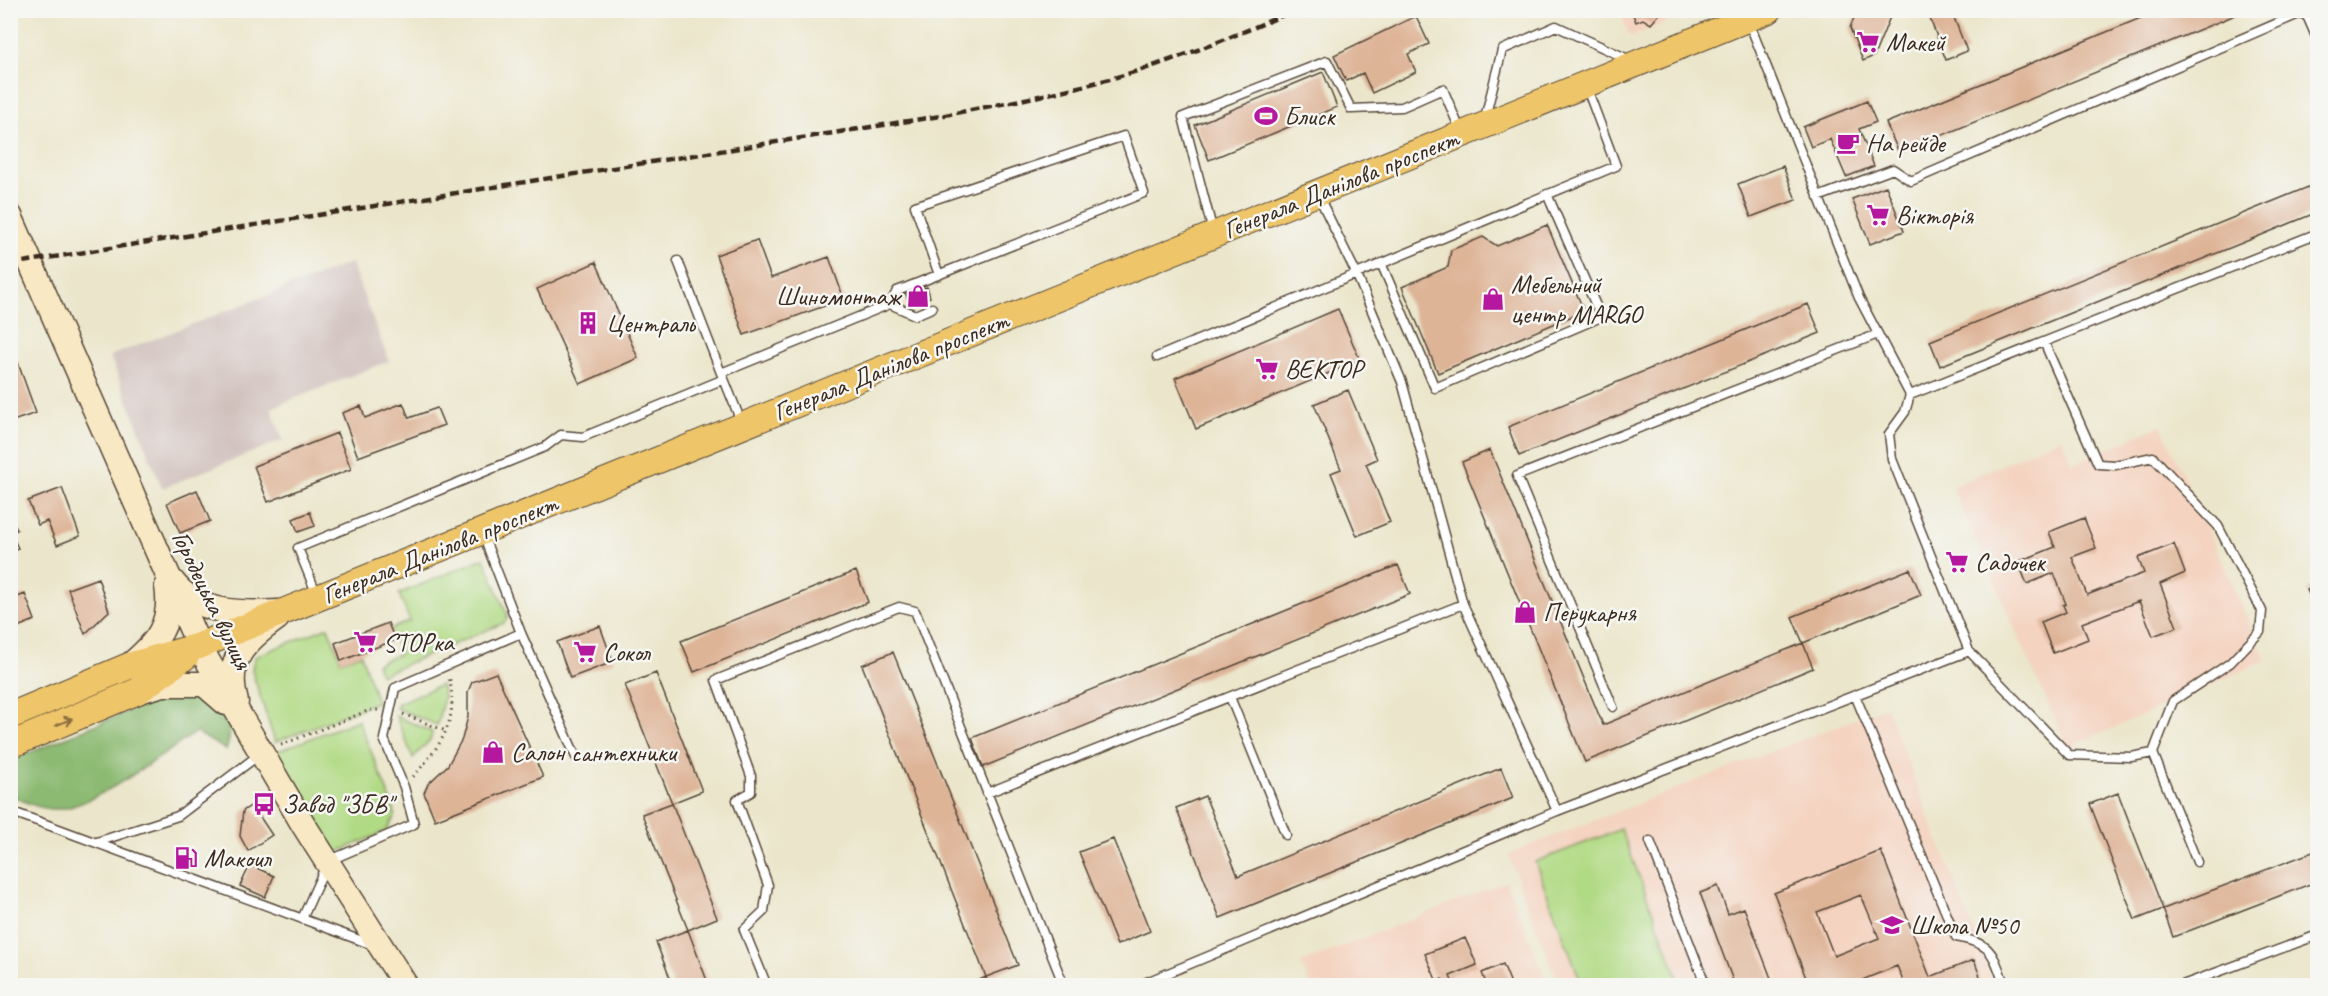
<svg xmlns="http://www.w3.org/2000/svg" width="2328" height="996" font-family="Caveat,sans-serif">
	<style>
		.built { fill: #f4d3c0 }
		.industrial { fill: #d0c0bc }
		.green { fill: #b1da84; stroke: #768251; stroke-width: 1.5 }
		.forest { fill: #8cba72; stroke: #647248; stroke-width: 1.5 }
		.building { fill: #deb497; fill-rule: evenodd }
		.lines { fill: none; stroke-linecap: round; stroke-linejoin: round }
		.lane-casing { stroke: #554638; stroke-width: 11 }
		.secondary-casing { stroke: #554638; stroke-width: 27 }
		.primary-casing { stroke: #554638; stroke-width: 28 }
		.path { stroke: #554638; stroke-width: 3; stroke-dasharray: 1.5 4.5; stroke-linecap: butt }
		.lane { stroke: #fff; stroke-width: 8 }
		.secondary { stroke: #f8e8c3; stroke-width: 24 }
		.primary { stroke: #eec569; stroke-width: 26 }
		.rail { stroke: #3b2a1e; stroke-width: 4.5; stroke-dasharray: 9 4.5; stroke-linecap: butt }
		.oneway { stroke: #8c7040 }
		.labels { text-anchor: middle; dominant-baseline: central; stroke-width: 5; stroke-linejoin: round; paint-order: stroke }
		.poi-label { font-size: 26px; fill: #3b2a1e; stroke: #f6f6f2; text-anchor: start }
		.street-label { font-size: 26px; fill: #3b2a1e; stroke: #f6f6f2 }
	</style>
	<rect width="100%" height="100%" fill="#f6f6f2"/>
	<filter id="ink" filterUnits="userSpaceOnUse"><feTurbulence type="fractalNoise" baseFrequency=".0167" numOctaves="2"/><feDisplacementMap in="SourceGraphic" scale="12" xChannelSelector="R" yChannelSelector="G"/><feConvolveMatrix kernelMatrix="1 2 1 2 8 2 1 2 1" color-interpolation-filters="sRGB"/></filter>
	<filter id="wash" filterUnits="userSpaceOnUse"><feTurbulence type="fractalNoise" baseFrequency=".008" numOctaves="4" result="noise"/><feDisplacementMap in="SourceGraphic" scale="24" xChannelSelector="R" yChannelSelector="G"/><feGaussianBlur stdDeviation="1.35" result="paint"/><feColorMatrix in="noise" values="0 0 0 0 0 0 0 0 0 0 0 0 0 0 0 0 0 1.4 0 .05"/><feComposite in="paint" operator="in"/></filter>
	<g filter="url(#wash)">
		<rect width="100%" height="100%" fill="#ebe6cb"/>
		<path class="built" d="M1619 11H1693L1630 37Z
			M2161 425 2266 660 2068 748 1952 487 2061 438 2073 464Z
			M1886 707 1995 985H1559L1508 854Z
			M1506 882 1548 985H1310L1301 963Z"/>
		<path class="industrial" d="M351 263 389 361 271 408 283 440 162 488 110 356Z"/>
		<path class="green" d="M484 558 507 614V619L504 623 381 675 376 664 400 654 390 629 410 621 399 594Z
			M328 627 341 661 361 654 377 702 275 742 252 671 253 663 256 656Z
			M441 685 444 697 437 725 396 708 398 703Z
			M396 716 432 732 431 739 413 758Z
			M358 720 393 805 395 816 386 831 333 854 270 754Z
			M1621 829 1681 985H1582L1535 862Z"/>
		<path class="forest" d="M183 690 218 701C229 721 234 727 226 750L196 732C166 752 88 811 55 809 39 809 25 802 11 795L10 761 166 695Z"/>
		<g id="blocks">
			<path class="building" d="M1631 10H1663L1651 24 1643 19 1636 22Z
				M1857 10H1888L1890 17 1874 56 1863 61 1850 28Z
				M1941 10H1951L1967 51 1946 60 1929 16Z
				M2160 10 2245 11 1899 153 1886 123Z
				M1416 16 1429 44 1408 54 1416 72 1372 93 1363 73 1346 81 1334 55Z
				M1323 72 1337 107 1209 160 1195 125Z
				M1867 101 1876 122 1859 129 1874 166 1846 177 1830 139 1811 147 1803 127Z
				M1783 166 1796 200 1751 217 1738 184Z
				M2318 183V212L1940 366 1930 341Z
				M1886 186 1904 231 1870 244 1852 199Z
				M1547 225 1584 311 1438 373 1402 287 1448 267 1451 250 1483 237 1497 246Z
				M757 240 771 278 829 257 844 299 744 335 716 255Z
				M596 262 638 358 580 384 537 289Z
				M927 287 930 297 910 305 906 295Z
				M1808 304 1820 333 1519 456 1508 427Z
				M1338 309 1360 360 1196 429 1175 378Z
				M17 360 36 413 10 422V362Z
				M1348 390 1377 459 1366 464 1390 522 1357 536 1331 473 1341 469 1314 404Z
				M403 403 409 418 437 408 444 425 358 457 342 413 361 406 365 418Z
				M337 433 351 469 268 502 254 466Z
				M1490 450 1603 725 1803 643 1813 668 1585 762 1462 462Z
				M62 488 80 536 57 545 47 521 38 525 28 501Z
				M197 490 210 521 180 533 167 503Z
				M310 512 315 526 298 532 293 519Z
				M10 514 17 530 11 533 18 548 10 551Z
				M2084 518 2096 548 2072 557 2087 595 2144 573 2138 558 2174 544 2185 573 2160 584 2177 627 2153 636 2139 601 2082 623 2088 639 2053 653 2041 622 2066 612 2063 605 2066 604 2054 573 2027 584 2018 562 2055 547 2049 532Z
				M1398 565 1410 594 983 767 972 738Z
				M1910 569 1921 595 1803 643 1792 617Z
				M856 571 868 602 694 672 681 641Z
				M98 578 109 611 85 634 68 589Z
				M2318 585V612L2307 590Z
				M25 594 35 620 10 630V600Z
				M388 623 395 640 341 661 335 643Z
				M600 626 613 662 570 678 557 642Z
				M893 652 1018 965 986 977 989 986H966L986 977 862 665Z
				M496 673 543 777 435 820 424 793 428 784 448 765 462 739 468 717V692L472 682Z
				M656 673 702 791 672 803 625 685Z
				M1501 768 1513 798 1220 918 1176 808 1205 796 1238 876Z
				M2118 793 2163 909 2135 920 2090 804Z
				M672 803 717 918 688 930 642 814Z
				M252 805 272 835 248 851 240 836 243 811Z
				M1113 839 1150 931 1117 945 1079 852Z
				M2318 850V881L2173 937 2163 909Z
				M1881 851 1930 977 1974 960 1981 979 1973 982 1974 986H1905L1897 966 1847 986H1809L1774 893ZM1861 895 1879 938 1834 956 1817 912Z
				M250 865 274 876 265 897 240 886Z
				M1718 886 1728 914 1744 908 1774 986H1735L1700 893Z
				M688 930 709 986H673L656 942Z
				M1465 938 1477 965 1450 976 1454 986H1445L1442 979 1437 982 1425 954Z
				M1503 964 1512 986H1487L1482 973Z"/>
		</g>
	</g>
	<g filter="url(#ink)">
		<use href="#blocks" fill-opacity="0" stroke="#554638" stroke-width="1.5"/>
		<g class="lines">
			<g class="lane-casing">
				<path id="lane" d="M2303 13 2308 18 2318 41
					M1748 20 1859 298 1910 395 1905 412 1889 434 1892 459 1969 651 2069 755 2131 757 2153 753 2197 862
					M1484 122 1502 50 1556 26 1630 60
					M1318 195 1356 273 1402 382 1463 604 1557 811 1969 651
					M1818 197 1893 169 1911 181 2308 10
					M1213 232 1183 117 1327 61 1351 109 1402 107 1443 89 1461 132
					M678 261 721 373
					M1381 263 1435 388 1601 317 1547 194
					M890 304 915 315 932 308
					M2044 342 2098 464 2115 465 2153 457 2218 526 2262 611 2260 632 2230 663 2173 701 2153 753
					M1157 357 1616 166 1586 86
					M724 379 721 373 890 304 897 291 905 288 1144 193 1124 136 915 206 939 275
					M1910 395 2318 233
					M483 535 521 633
					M317 595 298 548 545 447 561 435 583 437 724 379 742 424
					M1855 695 1956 937C1993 944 1992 952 2005 986
					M1230 697 1286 835
					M1613 707 1517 476 1878 334
					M987 793 1463 604
					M10 811 373 945
					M1650 841 1706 986
					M97 842 178 816 260 754
					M302 919 328 861 414 824 404 787 384 739 395 688 521 633 576 757
					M767 986 744 930 764 911 768 885 737 800 751 792V776L716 680 899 607 915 611 1064 986
					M1137 986 1557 811
					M2180 986 2318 935"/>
			</g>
			<g class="secondary-casing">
				<path id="secondary" d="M10 216 199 646 303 824 406 986
					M172 581C196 614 241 614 278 612
					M129 666C157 643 173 624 167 586
					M139 691 163 684H204L226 703
					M236 702C224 660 245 641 277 618"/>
			</g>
			<g class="primary-casing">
				<path id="primary" d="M10 716 129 666 199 646 1769 10
					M10 745 138 691 186 656"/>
			</g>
			<path class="path" d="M403 714 446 731
				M281 745 370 710H379
				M413 777C442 743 459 723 449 676"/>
			<use href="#lane" class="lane"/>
			<use href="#secondary" class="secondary"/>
			<use href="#primary" class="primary"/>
			<path class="rail" d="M10 264 940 116C1007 103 1075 90 1141 70 1193 53 1244 32 1295 10"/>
		</g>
		<defs><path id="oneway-shaft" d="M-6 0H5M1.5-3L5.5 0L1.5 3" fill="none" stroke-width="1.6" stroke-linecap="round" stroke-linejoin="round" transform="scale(1.5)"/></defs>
		<use class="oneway" href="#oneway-shaft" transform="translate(64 722) rotate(-23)"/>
	</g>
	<defs>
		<g id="supermarket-bare" transform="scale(1.8)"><path d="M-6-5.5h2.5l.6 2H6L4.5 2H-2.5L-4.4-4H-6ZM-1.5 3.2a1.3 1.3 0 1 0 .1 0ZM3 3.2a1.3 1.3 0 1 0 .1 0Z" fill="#b5179e" stroke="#f6f6f2" stroke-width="2.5" paint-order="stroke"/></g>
		<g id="stadium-bare" transform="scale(1.8)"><path d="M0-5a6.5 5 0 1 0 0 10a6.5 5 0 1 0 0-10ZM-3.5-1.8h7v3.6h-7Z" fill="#b5179e" stroke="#f6f6f2" stroke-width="2.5" paint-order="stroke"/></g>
		<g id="cafe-bare" transform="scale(1.8)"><path d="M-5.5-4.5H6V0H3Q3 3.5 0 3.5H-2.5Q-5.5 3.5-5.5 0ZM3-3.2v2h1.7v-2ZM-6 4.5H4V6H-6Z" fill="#b5179e" stroke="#f6f6f2" stroke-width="2.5" paint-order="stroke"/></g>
		<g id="shop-bare" transform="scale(1.8)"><path d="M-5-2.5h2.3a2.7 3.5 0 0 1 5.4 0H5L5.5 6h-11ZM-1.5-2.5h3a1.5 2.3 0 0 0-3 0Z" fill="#b5179e" stroke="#f6f6f2" stroke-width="2.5" paint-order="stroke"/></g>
		<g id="building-bare" transform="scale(1.8)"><path d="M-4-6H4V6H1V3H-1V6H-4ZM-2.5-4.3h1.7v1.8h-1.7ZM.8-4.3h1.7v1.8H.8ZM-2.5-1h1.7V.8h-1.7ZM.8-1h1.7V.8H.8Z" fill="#b5179e" stroke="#f6f6f2" stroke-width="2.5" paint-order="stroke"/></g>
		<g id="bus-bare" transform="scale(1.8)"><path d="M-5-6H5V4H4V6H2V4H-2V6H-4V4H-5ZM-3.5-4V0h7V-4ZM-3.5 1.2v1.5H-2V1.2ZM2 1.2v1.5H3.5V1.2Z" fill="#b5179e" stroke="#f6f6f2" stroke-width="2.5" paint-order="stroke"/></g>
		<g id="fuel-bare" transform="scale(1.8)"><path d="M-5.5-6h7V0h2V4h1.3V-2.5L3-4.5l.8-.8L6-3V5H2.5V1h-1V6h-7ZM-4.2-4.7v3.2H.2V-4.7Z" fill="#b5179e" stroke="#f6f6f2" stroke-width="2.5" paint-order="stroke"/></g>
		<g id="school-bare" transform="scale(1.8)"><path d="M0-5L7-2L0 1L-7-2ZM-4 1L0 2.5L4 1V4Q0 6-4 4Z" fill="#b5179e" stroke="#f6f6f2" stroke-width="2.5" paint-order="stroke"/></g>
	</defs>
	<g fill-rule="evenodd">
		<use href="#supermarket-bare" x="1868" y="42"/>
		<use href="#stadium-bare" x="1266" y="116"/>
		<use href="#cafe-bare" x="1848" y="143"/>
		<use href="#supermarket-bare" x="1878" y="215"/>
		<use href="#shop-bare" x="918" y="296"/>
		<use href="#shop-bare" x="1493" y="299"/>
		<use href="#building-bare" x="588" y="323"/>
		<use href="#supermarket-bare" x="1267" y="369"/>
		<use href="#supermarket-bare" x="1957" y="562"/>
		<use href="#shop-bare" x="1525" y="612"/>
		<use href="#supermarket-bare" x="365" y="642"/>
		<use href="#supermarket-bare" x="585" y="652"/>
		<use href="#shop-bare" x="493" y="752"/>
		<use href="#bus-bare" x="264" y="804"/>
		<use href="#fuel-bare" x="186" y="858"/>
		<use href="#school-bare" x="1892" y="925"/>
	</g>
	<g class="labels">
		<g class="poi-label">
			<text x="1886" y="42">Макей</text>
			<text x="1284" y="116">Блиск</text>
			<text x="1866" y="143">На рейде</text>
			<text x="1896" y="215">Вікторія</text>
			<text x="1511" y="284">Мебельний<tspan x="1511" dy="30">центр MARGO</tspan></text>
			<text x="900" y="296" text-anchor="end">Шиномонтаж</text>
			<text x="606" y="323">Централь</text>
			<text x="1285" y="369">ВЕКТОР</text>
			<text x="1975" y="562">Садочек</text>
			<text x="1543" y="612">Перукарня</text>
			<text x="383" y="642">STOPка</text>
			<text x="603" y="652">Сокол</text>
			<text x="511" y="752">Салон сантехники</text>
			<text x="282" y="804">Завод "ЗБВ"</text>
			<text x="204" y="858">Макоил</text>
			<text x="1910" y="925">Школа №50</text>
		</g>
		<g class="street-label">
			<text transform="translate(1341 184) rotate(-22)">Генерала Данілова проспект</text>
			<text transform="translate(891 366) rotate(-22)">Генерала Данілова проспект</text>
			<text transform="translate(440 549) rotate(-22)">Генерала Данілова проспект</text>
			<text transform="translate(212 600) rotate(64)">Городецька вулиця</text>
		</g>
	</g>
	<rect width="2328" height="996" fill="none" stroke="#f6f6f2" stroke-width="36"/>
</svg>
